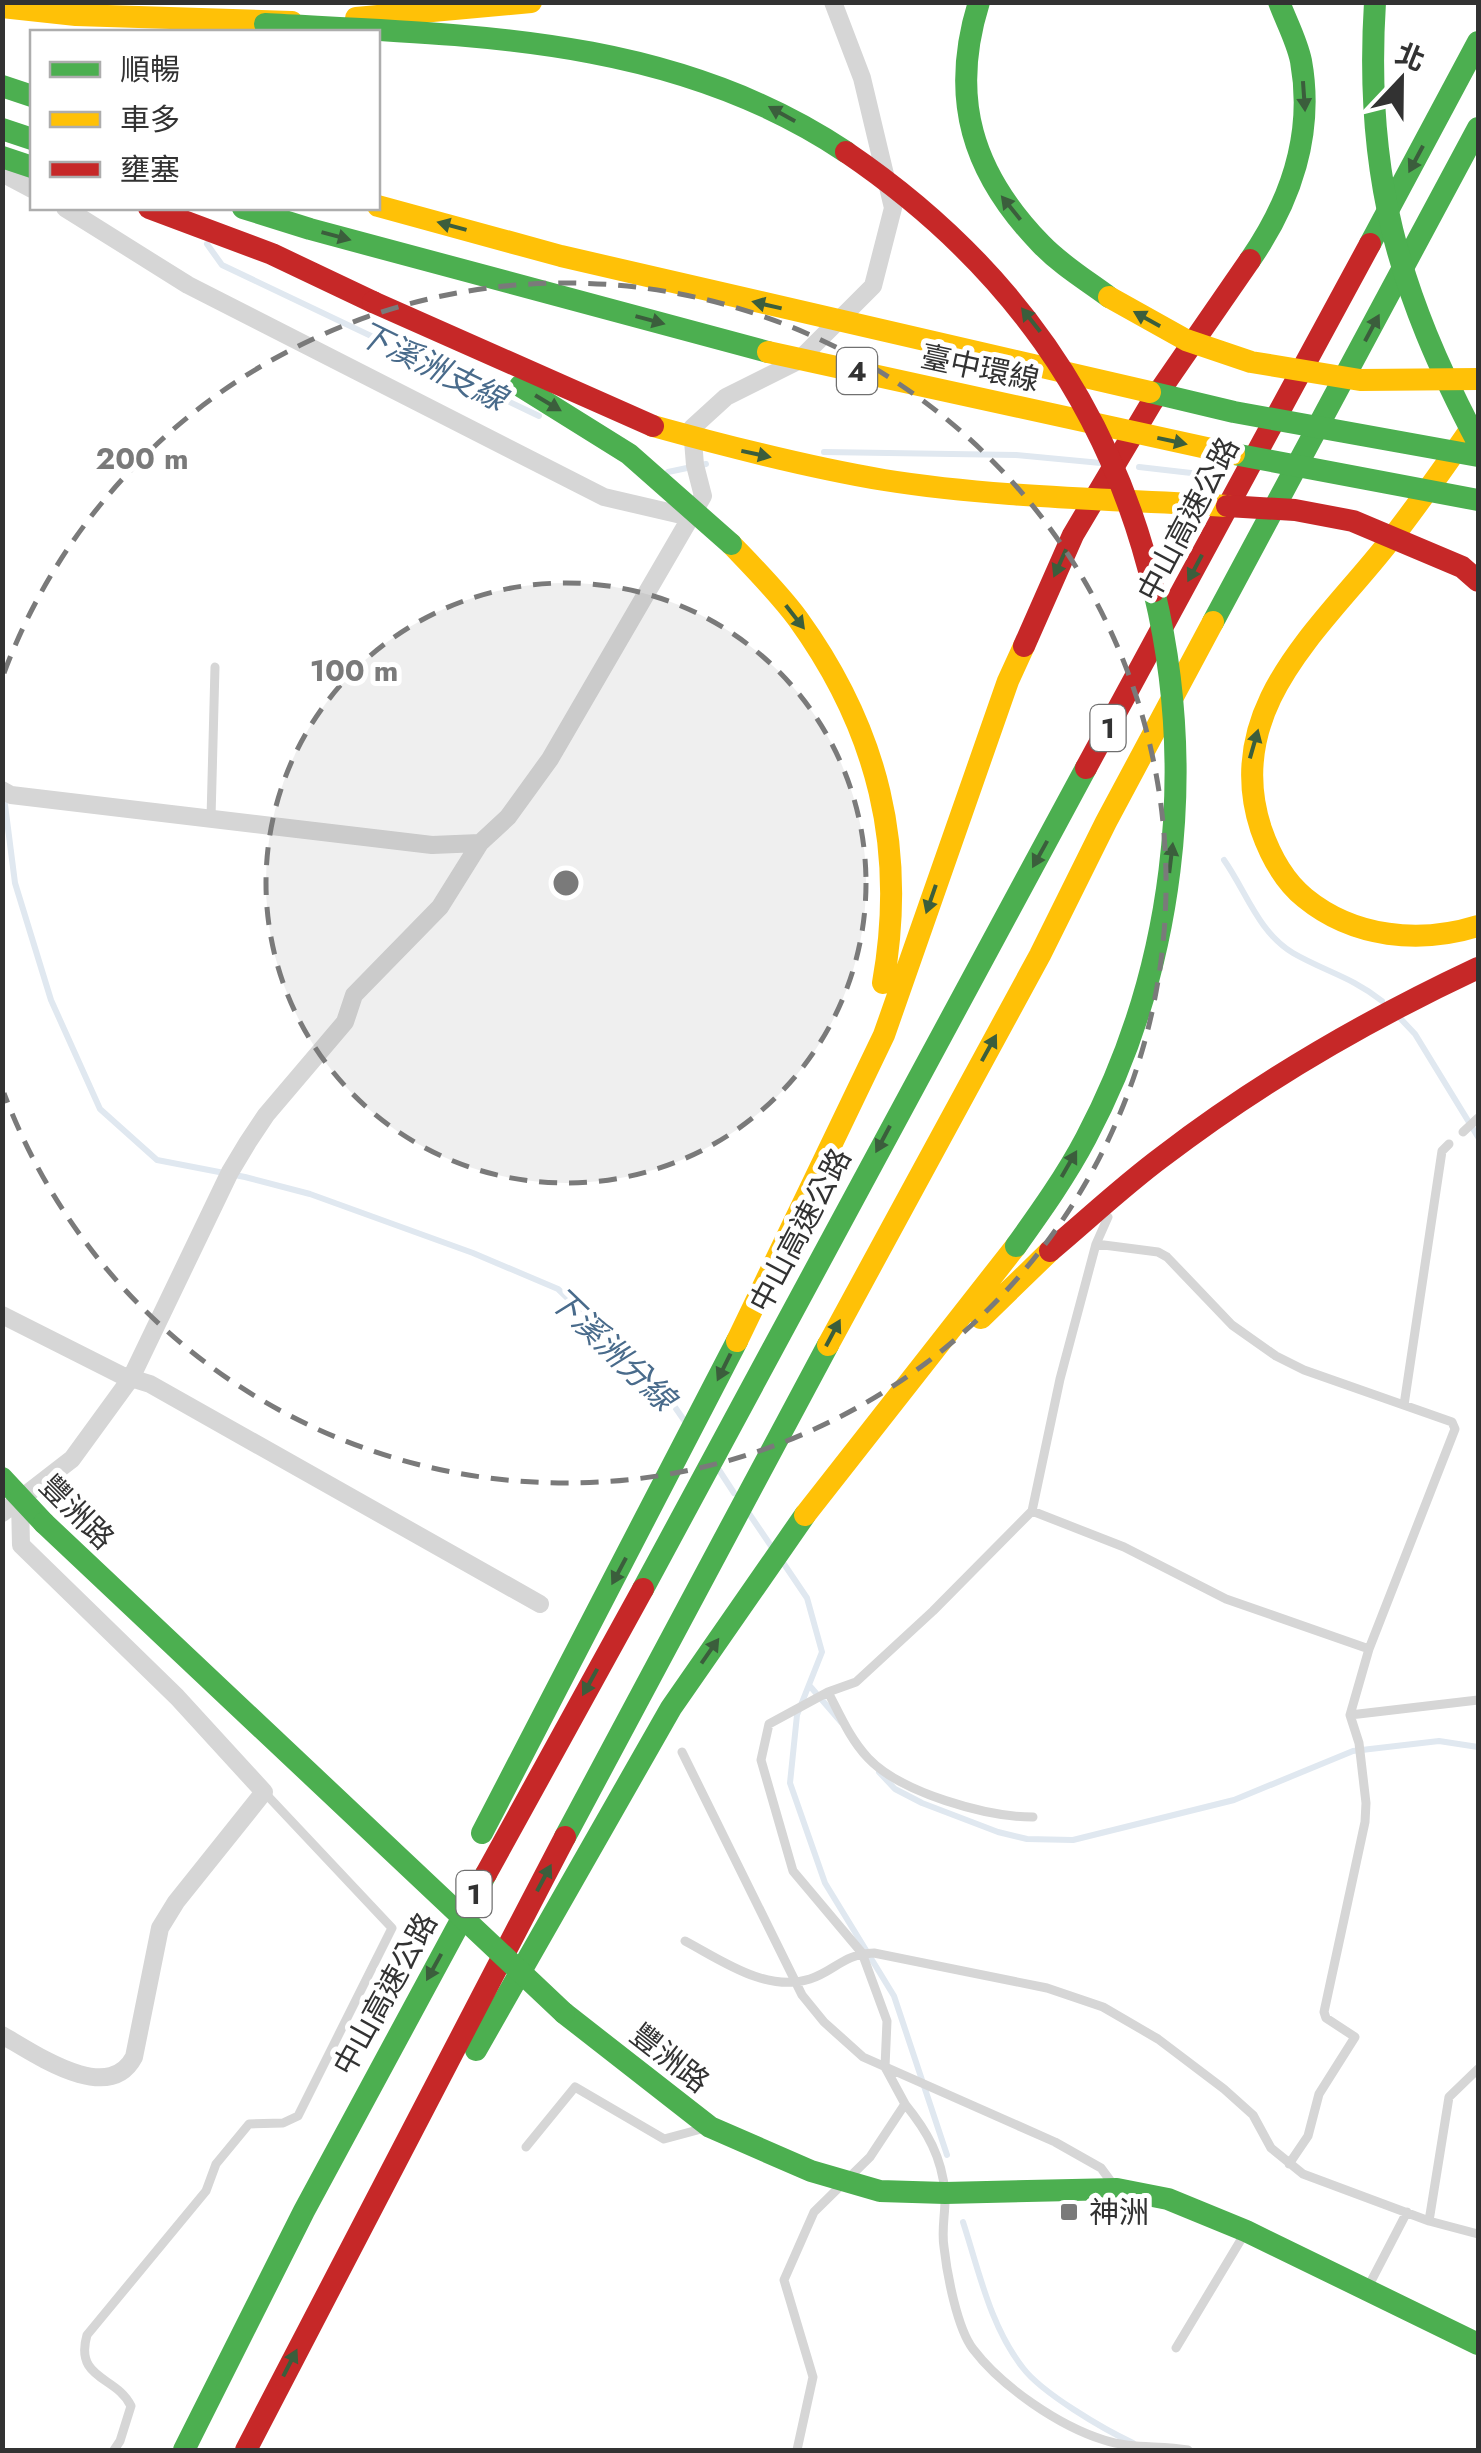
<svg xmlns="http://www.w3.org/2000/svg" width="1481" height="2453" font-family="Jost,'Noto Sans TC',sans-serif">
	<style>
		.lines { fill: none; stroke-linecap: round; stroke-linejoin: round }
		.stream { stroke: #e0e8f0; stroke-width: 6 }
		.lane { stroke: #d6d6d6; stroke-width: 9 }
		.street { stroke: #d6d6d6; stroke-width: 18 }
		.fast { stroke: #4caf50; stroke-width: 22 }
		.slow { stroke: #ffc107; stroke-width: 22 }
		.jam { stroke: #c62828; stroke-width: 22 }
		.fast-bridge { stroke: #4caf50; stroke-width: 22 }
		.slow-bridge { stroke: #ffc107; stroke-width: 22 }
		.jam-bridge { stroke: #c62828; stroke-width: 22 }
		.oneway { fill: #3b5e3c }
		.ring { fill: none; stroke: #7a7a7a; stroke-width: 5; stroke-dasharray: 18 12 }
		.poi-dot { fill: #7a7a7a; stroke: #fff; stroke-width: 4 }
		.labels { text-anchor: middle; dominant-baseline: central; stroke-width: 10; stroke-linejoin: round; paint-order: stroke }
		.shield { fill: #fff; stroke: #707070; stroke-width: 2.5 }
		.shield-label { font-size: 28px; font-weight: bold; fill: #323232 }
		.street-label { font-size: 30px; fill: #323232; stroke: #fff }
		.poi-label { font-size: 30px; fill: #323232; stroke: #fff; text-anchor: start }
		.water-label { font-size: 32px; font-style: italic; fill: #496b8b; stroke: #fff }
		.centre { fill: #7a7a7a; stroke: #fff; stroke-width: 5 }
		.ring-label { font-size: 30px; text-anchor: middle; font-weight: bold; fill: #7a7a7a; stroke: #fff; stroke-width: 10; stroke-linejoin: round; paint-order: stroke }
	</style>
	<rect width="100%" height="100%" fill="#fff"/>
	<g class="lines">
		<path class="stream" d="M207 244 222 265 539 416
			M824 452 1016 455 1101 463
			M1139 467 1226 477
			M668 472 706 464
			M4 797 15 883 51 1000 100 1109 157 1160 245 1177 310 1194 473 1253 558 1289 663 1390 686 1423
			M1224 860C1246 891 1258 932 1293 953 1324 971 1352 977 1382 1001
			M1398 1016 1415 1034 1478 1137
			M719 1470 734 1493
			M750 1515 771 1546
			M784 1564 807 1598 822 1652 797 1715 790 1783 825 1883 894 1996 947 2155
			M809 1685 841 1722
			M879 1772 895 1789 922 1803 998 1832 1027 1839 1073 1840 1234 1800 1353 1751 1439 1741 1478 1747
			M963 2222C979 2271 990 2326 1023 2368 1042 2393 1103 2429 1133 2443"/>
		<path class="lane" d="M211 818 215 667
			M1463 1132 1478 1118
			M1096 1244 1158 1252 1167 1257 1232 1325 1276 1356 1304 1370 1452 1422 1455 1429 1369 1649 1350 1715 1359 1743 1366 1803 1365 1822 1324 2012 1326 2018 1355 2037 1319 2094 1308 2136 1289 2164
			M1404 1405 1442 1151 1449 1144
			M1032 1511 1124 1547 1226 1599 1369 1649
			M1350 1715 1478 1700
			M682 1752 802 1995 824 2022 863 2057 1055 2142 1101 2168 1112 2183
			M1033 1817C987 1817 901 1793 868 1758 850 1739 840 1715 828 1692L856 1682 933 1611 1032 1511 1060 1379 1096 1244 1108 1217
			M685 1941C721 1960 766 1993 810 1979 835 1971 843 1954 874 1953L1047 1988 1103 2007 1158 2039 1224 2089 1253 2115 1271 2148 1303 2174 1429 2221 1478 2234
			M905 2104C927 2131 942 2157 945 2193 946 2211 941 2229 944 2247 947 2274 957 2328 973 2349 1002 2387 1059 2426 1104 2440 1131 2449 1160 2445 1188 2450
			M526 2147 575 2087 664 2139 705 2128
			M1429 2221 1449 2097 1478 2069
			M1367 2289 1407 2212
			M1176 2348 1245 2233
			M114 2450 120 2441 131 2406C117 2376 74 2380 87 2335L206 2191 216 2164 249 2124 283 2123 298 2116 392 1928 264 1792
			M797 2450 813 2377 784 2280 814 2212 870 2157 905 2104 885 2067 887 2021 862 1953 793 1871 761 1760 769 1724 828 1692"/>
		<path class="street" d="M2 173 32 189
			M65 208 188 285 604 497 690 517
			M2 790 11 795 432 845 480 843
			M2 1315 121 1375 150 1384 540 1604
			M2 1513 72 1459 131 1378 230 1172 248 1142 266 1115 345 1022 354 995 440 907 480 843 508 817 550 759 703 496 695 465 692 428 726 397 798 361 873 286 893 208 862 78 833 2
			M2 2035C34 2053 108 2106 134 2057L160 1928 176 1902 264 1792 177 1697 21 1545 20 1501"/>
		<path class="fast" d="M979 2C949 98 972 173 1041 244 1061 265 1086 280 1109 297
			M2 86 32 96
			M2 129 32 139
			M2 157 32 167
			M1370 244 1478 42
			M1250 260C1291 201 1314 133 1301 61 1297 41 1286 21 1279 2
			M1213 622 1478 128
			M2 1478 44 1523
			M643 1589 1086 768
			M482 1833 737 1341
			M565 1837 828 1345
			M564 2013 710 2127 811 2171 880 2191 945 2193 1117 2189 1168 2199 1246 2231 1478 2344
			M476 2050 671 1708 805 1515
			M184 2450 304 2211 486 1874"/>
		<path class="slow" d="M2 7 76 15 292 22
			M356 18 531 2
			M1470 430C1443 469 1415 509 1385 547 1318 631 1222 710 1261 829 1270 855 1284 881 1305 898 1354 938 1420 944 1478 926
			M731 544C754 568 778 592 798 619 878 730 907 848 883 983
			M981 1318 1050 1251
			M737 1341 884 1035 1008 681 1024 646
			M828 1345 1040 955 1106 822 1213 622
			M805 1515 1016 1246"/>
		<path class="jam" d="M149 208 272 254 373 302
			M1024 646 1073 535 1152 402 1250 260
			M1086 768 1370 244
			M486 1874 643 1589
			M246 2450 565 1837"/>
		<path class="fast-bridge" d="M1375 2C1364 175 1398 291 1478 443
			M265 24C467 35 672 35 846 152
			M243 208 310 229 768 352
			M520 386 629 454 731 544
			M1150 392 1234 412 1478 456
			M1234 454 1478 500
			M1016 1246C1041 1211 1066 1176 1086 1138 1174 972 1198 773 1154 591
			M44 1523 564 2013"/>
		<path class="slow-bridge" d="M378 206 561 256 1150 392
			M1109 297 1186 340 1251 362 1360 380 1478 379
			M768 352 1234 454
			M653 426C729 447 806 467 884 480 997 498 1113 499 1227 506"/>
		<path class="jam-bridge" d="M846 152C1005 260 1110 403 1154 591
			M373 302 653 426
			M1227 506 1295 510 1353 521 1462 567 1478 581
			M1050 1251C1087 1220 1123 1186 1162 1157 1260 1082 1367 1020 1478 968"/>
	</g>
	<defs><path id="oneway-solid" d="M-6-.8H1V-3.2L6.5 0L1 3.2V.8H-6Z" transform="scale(2.5)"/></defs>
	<g class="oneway">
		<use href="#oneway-solid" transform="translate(1304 96) rotate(86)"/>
		<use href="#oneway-solid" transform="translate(782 114) rotate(-151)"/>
		<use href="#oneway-solid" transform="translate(1416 159) rotate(118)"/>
		<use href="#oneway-solid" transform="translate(1011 208) rotate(-129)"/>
		<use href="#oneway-solid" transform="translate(452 226) rotate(-165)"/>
		<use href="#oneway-solid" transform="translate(336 236) rotate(15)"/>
		<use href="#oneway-solid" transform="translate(767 305) rotate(-167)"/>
		<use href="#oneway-solid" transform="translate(1147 319) rotate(-151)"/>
		<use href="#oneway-solid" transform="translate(650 320) rotate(15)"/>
		<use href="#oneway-solid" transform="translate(1031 320) rotate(-128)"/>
		<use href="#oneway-solid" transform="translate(1372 328) rotate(-62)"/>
		<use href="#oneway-solid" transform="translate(548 403) rotate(31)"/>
		<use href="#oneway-solid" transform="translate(1172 441) rotate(12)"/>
		<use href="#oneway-solid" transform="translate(756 454) rotate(12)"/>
		<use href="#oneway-solid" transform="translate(1060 563) rotate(114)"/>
		<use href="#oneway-solid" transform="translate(1195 568) rotate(118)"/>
		<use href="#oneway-solid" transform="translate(795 617) rotate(52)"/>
		<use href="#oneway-solid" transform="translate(1254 744) rotate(-74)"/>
		<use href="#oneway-solid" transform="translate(1040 854) rotate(119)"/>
		<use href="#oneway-solid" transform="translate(1171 858) rotate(-83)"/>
		<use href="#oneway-solid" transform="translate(931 899) rotate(109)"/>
		<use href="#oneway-solid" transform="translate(989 1048) rotate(-61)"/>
		<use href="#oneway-solid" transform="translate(883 1139) rotate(118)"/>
		<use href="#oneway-solid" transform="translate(1069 1164) rotate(-60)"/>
		<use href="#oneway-solid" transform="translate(833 1333) rotate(-62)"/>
		<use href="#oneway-solid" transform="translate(724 1367) rotate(116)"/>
		<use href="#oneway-solid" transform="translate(619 1571) rotate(118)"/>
		<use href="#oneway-solid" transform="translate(710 1651) rotate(-55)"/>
		<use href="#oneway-solid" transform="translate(590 1682) rotate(119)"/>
		<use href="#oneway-solid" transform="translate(544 1878) rotate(-62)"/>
		<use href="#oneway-solid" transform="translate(434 1967) rotate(119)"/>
		<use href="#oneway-solid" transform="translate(290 2363) rotate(-63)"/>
	</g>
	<circle cx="566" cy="883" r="300" fill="#7a7a7a" fill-opacity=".12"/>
	<g class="ring">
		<circle cx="566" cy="883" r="300"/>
		<path d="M4 673A600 600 0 1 1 4 1093"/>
	</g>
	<rect class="poi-dot" x="1059" y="2202" width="20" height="20" rx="5"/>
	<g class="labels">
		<g class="shield">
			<rect x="837" y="348" width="40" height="46" rx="8"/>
			<rect x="1090.5" y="705" width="35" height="46" rx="8"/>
			<rect x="456.5" y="1871" width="35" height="46" rx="8"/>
		</g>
		<g class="shield-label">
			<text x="857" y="371">4</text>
			<text x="1108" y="728">1</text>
			<text x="474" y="1894">1</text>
		</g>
		<g class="street-label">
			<text transform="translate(980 368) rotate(12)">臺中環線</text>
			<text transform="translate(1188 519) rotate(-62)">中山高速公路</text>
			<text transform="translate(800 1230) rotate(-62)">中山高速公路</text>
			<text transform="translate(77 1512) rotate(45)">豐洲路</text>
			<text transform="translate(385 1994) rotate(-61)">中山高速公路</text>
			<text transform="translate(670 2058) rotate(38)">豐洲路</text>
		</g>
		<g class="poi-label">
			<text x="1089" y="2212">神洲</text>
		</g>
		<g class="water-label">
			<text transform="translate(432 366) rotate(26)">下溪洲支線</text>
			<text transform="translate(612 1349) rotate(44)">下溪洲分線</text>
		</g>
	</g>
	<circle cx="566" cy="883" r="15" class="centre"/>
	<g class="ring-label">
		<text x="142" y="469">200 m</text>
		<text x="354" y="681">100 m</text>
	</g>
	<rect width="1481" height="2453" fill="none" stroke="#323232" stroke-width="10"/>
	<rect x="30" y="30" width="350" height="180" fill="#ffffff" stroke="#adadad" stroke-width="2.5"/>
	<rect x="50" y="62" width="50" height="15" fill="#4caf50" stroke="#adadad" stroke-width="2.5"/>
	<text x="120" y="80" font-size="30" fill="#323232">順暢</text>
	<rect x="50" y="112" width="50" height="15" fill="#ffc107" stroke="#adadad" stroke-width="2.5"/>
	<text x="120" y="130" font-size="30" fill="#323232">車多</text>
	<rect x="50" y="162" width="50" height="15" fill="#c62828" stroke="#adadad" stroke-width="2.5"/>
	<text x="120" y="180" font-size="30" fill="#323232">壅塞</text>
	<g transform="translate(1401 80) rotate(22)" stroke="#ffffff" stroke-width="8" paint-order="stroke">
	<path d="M0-8L18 38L0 25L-18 38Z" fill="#323232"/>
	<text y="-15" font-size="28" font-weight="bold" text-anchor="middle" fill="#323232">北</text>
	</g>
</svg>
